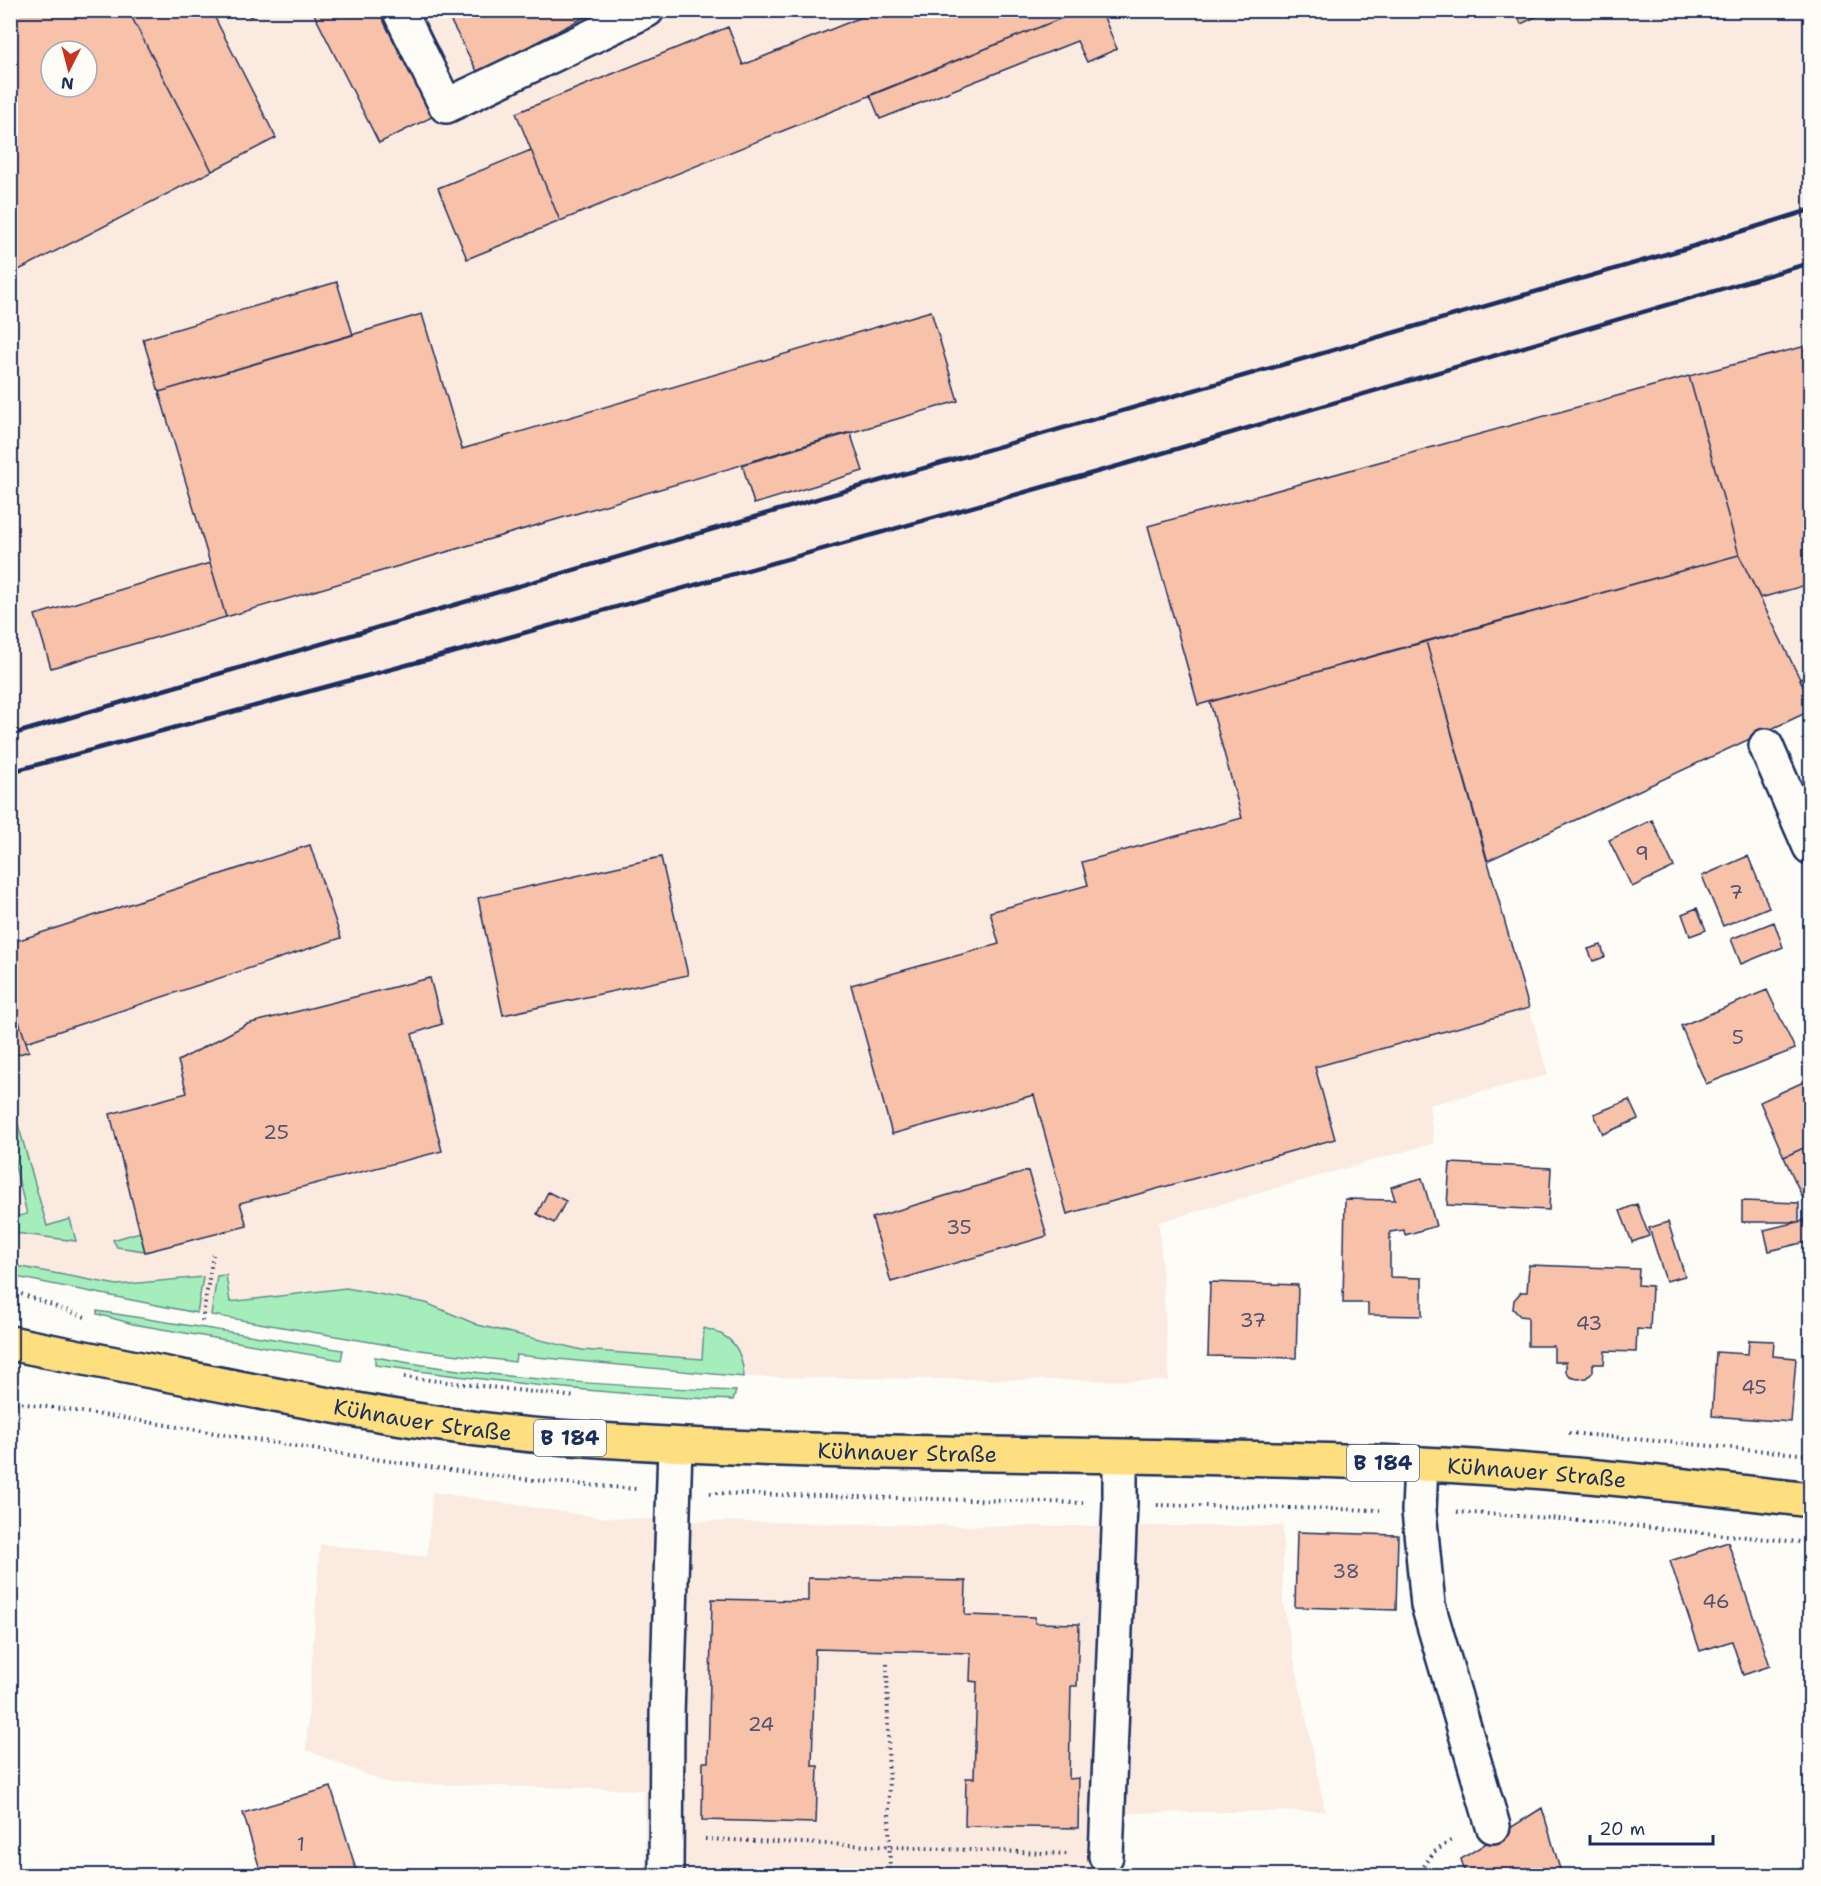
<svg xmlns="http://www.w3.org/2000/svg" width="1821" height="1886" font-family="'Shantell Sans',sans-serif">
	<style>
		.built { fill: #fbeae0; fill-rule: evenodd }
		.green { fill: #a5eebc; stroke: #608e8d; stroke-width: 1.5 }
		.building { fill: #f7c1aa; stroke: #1b2f5e; stroke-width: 1.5; fill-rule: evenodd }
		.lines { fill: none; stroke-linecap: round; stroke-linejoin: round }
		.minor-casing { stroke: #1b2f5e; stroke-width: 38 }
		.major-casing { stroke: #1b2f5e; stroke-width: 38 }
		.path { stroke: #1b2f5e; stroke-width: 4; stroke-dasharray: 1.5 4.5; stroke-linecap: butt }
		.minor { stroke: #fdfcf7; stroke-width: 33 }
		.major { stroke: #fddf80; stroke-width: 33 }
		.rail { stroke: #1b2f5e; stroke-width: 4.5 }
		.labels { text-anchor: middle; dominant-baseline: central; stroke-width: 4.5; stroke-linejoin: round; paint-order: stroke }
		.number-label { font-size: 20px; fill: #525471 }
		.shield { fill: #fdfcf7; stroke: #5f6c8c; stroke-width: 1.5 }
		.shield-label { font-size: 21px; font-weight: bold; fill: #1b2f5e }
		.street-label { font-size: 22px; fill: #1b2f5e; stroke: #fdfcf7 }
	</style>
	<rect width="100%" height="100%" fill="#fdfcf7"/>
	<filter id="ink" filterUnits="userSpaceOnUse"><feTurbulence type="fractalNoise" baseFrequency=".0167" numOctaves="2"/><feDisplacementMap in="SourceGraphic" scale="12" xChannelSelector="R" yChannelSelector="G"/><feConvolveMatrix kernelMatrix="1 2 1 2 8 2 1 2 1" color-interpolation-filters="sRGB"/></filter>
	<g filter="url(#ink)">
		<path class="built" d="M11 11H1810V711L1488 861 1548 1075 1429 1105 1434 1143 1159 1222 1169 1381 744 1377 516 1355 515 1362 412 1349 197 1313 11 1276ZM51 51H87V87H51Z
			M433 1492 595 1517 696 1521 977 1526H1283V1604L1325 1811 1128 1813 1116 1875H645L644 1790 387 1783 306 1750 320 1544 427 1557Z"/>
		<path class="green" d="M12 1103 47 1226 70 1219 76 1241 15 1233 11 1230V1218L27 1214 11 1149 10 1104Z
			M140 1232 145 1251 117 1247 113 1240Z
			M11 1265 117 1285 203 1277 197 1313 11 1276Z
			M226 1275 230 1302 346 1288 426 1303 478 1325 582 1350 702 1359 704 1328C732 1335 742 1348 744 1377L516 1355 515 1362 412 1349 211 1315 217 1276Z
			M97 1311 343 1350 341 1360 133 1324 97 1314Z
			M375 1357C494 1379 615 1386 736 1391L733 1400C613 1395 494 1382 375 1365Z"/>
		<path class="building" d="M10 10H128L212 171 11 274ZM51 51H87V87H51Z
			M128 10H211L276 138 212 171Z
			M247 10H263L250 17Z
			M312 10H378L432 117 379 143Z
			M449 10H598L478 73 446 12Z
			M879 10H1082L560 221 516 113 728 27 743 65Z
			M1082 10H1101L1117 49 1087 62 1077 41 880 119 870 95Z
			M1515 10H1550L1521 24Z
			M531 150 560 221 467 259 438 188Z
			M337 282 353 335 159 392 143 339Z
			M931 311 958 401 226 617 159 392 422 314 462 449Z
			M1810 345V584L1760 598 1739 555 1689 376Z
			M1689 376 1739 555 1198 705 1148 526Z
			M850 432 863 471 754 504 742 464Z
			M1739 555 1800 679 1810 703V711L1487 861 1426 641Z
			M210 563 226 617 51 668 35 615Z
			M1426 641 1529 1008 1315 1067 1335 1139 1067 1214 1034 1095 892 1134 851 985 999 944 990 912 1088 885 1082 862 1242 818 1210 702Z
			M1810 674V703L1800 679Z
			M1652 820 1674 867 1632 887 1609 840Z
			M310 845 341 938 26 1042 10 995V943Z
			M1748 856 1769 907 1723 926 1702 876Z
			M661 857 688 975 503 1015 478 898Z
			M1697 908 1706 930 1690 936 1682 914Z
			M1774 922 1783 947 1741 964 1731 939Z
			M1601 945 1605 957 1593 961 1588 949Z
			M430 978 442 1024 412 1034 442 1151 240 1203 247 1226 145 1252 110 1114 187 1093 178 1061 247 1024Z
			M1767 990 1795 1049 1706 1084 1681 1026Z
			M10 995 29 1051 10 1057Z
			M1810 1079V1145L1784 1157 1760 1102Z
			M1629 1100 1638 1119 1603 1134 1594 1114Z
			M1810 1145V1208L1808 1209 1784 1157Z
			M1450 1163 1551 1168 1549 1210 1447 1205Z
			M1028 1171 1047 1236 891 1282 872 1218Z
			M1422 1178 1436 1226 1405 1235 1404 1230 1390 1232V1277L1422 1278V1316L1368 1315V1303H1343L1345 1199 1395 1200 1391 1187Z
			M548 1192 566 1201 554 1223 537 1214Z
			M1742 1201 1799 1203V1222H1742Z
			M1637 1204 1649 1236 1632 1242 1620 1211Z
			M1806 1220 1810 1241 1769 1251 1764 1230Z
			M1668 1222 1685 1276 1666 1281 1649 1228Z
			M1529 1265 1639 1269 1638 1285 1652 1286 1650 1330 1637 1329 1636 1352 1605 1351 1604 1364H1593V1372L1587 1378 1578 1379 1570 1377 1566 1372V1362H1554V1346H1528V1317L1520 1316 1513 1309 1514 1300 1521 1292H1527Z
			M1210 1282 1298 1285 1296 1358 1208 1356Z
			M1810 1338V1355L1804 1340Z
			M1749 1340 1774 1341 1773 1356 1796 1358 1791 1422 1712 1416 1716 1352 1748 1354Z
			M1297 1532 1398 1535 1396 1610 1295 1607Z
			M1728 1542 1770 1666 1743 1675 1732 1641 1700 1651 1670 1561Z
			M808 1578 966 1581 965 1615 1035 1617V1623L1079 1624 1077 1686H1071L1069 1779 1079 1778 1078 1828 965 1826 966 1778H974L977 1682 970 1681 971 1653 815 1649 812 1766H818L816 1823 702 1820 703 1762H708L712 1599 808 1601Z
			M331 1787 358 1876H262L243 1813Z
			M1542 1808 1562 1876H1466L1461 1859Z"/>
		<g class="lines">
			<g class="minor-casing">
				<path id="minor" d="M399 10 446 106 647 10
					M1766 746 1810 847
					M1421 1464 1419 1511 1428 1605 1493 1826
					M1106 1856 1120 1504V1458
					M666 1876 667 1716 675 1445"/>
			</g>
			<g class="major-casing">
				<g id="major">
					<path id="s1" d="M10 1343C97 1361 183 1377 270 1394 365 1412 460 1430 557 1437 845 1459 1133 1451 1421 1464 1551 1470 1681 1485 1810 1500"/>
				</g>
			</g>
			<path class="path" d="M10 1290 85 1317
				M202 1321 213 1255
				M404 1377 576 1397
				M10 1402C158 1421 304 1450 451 1470 513 1479 574 1484 636 1489
				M1569 1433 1810 1455
				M710 1493 1083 1503
				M1157 1505 1380 1510
				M1457 1512 1549 1518 1810 1543
				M887 1664 890 1876
				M705 1839 1069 1854
				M1417 1876 1434 1852 1452 1840"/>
			<use href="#minor" class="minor"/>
			<use href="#major" class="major"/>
			<path class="rail" d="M10 735 758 516 1694 246 1810 210
				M10 772 481 645 1125 464 1810 263"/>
		</g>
	</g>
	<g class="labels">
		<g class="number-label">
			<text x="1642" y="853">9</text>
			<text x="1736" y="892">7</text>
			<text x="1738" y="1037">5</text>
			<text x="276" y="1132">25</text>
			<text x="959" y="1227">35</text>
			<text x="1253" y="1320">37</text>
			<text x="1589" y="1323">43</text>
			<text x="1754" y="1387">45</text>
			<text x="1346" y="1571">38</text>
			<text x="1716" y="1601">46</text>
			<text x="761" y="1724">24</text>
			<text x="301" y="1844">1</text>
		</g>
		<g class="shield">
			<rect x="534" y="1420" width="72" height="36" rx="4.5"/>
			<rect x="1347" y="1445" width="72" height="36" rx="4.5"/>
		</g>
		<g class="shield-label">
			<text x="570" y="1438">B 184</text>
			<text x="1383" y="1463">B 184</text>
		</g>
		<g class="street-label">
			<text stroke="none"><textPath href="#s1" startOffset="420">Kühnauer Straße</textPath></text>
			<text stroke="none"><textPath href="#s1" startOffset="906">Kühnauer Straße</textPath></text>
			<text stroke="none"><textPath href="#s1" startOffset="1536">Kühnauer Straße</textPath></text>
		</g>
	</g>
	<rect width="1821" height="1886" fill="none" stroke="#fdfcf7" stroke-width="36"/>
	<rect x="18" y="18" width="1785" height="1850" fill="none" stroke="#1b2f5e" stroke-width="2" filter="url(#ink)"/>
	<g transform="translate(69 69) rotate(186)"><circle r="28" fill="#fdfcf7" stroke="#a3aaba" stroke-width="1.5"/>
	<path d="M0-4.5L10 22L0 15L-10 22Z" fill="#c8321e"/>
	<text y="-9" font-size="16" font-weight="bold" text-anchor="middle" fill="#1b2f5e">N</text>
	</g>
	<path d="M1590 1835v9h123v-9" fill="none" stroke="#1b2f5e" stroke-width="3"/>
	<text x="1599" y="1835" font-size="18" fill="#1b2f5e" stroke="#fdfcf7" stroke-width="4.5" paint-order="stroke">20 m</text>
</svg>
